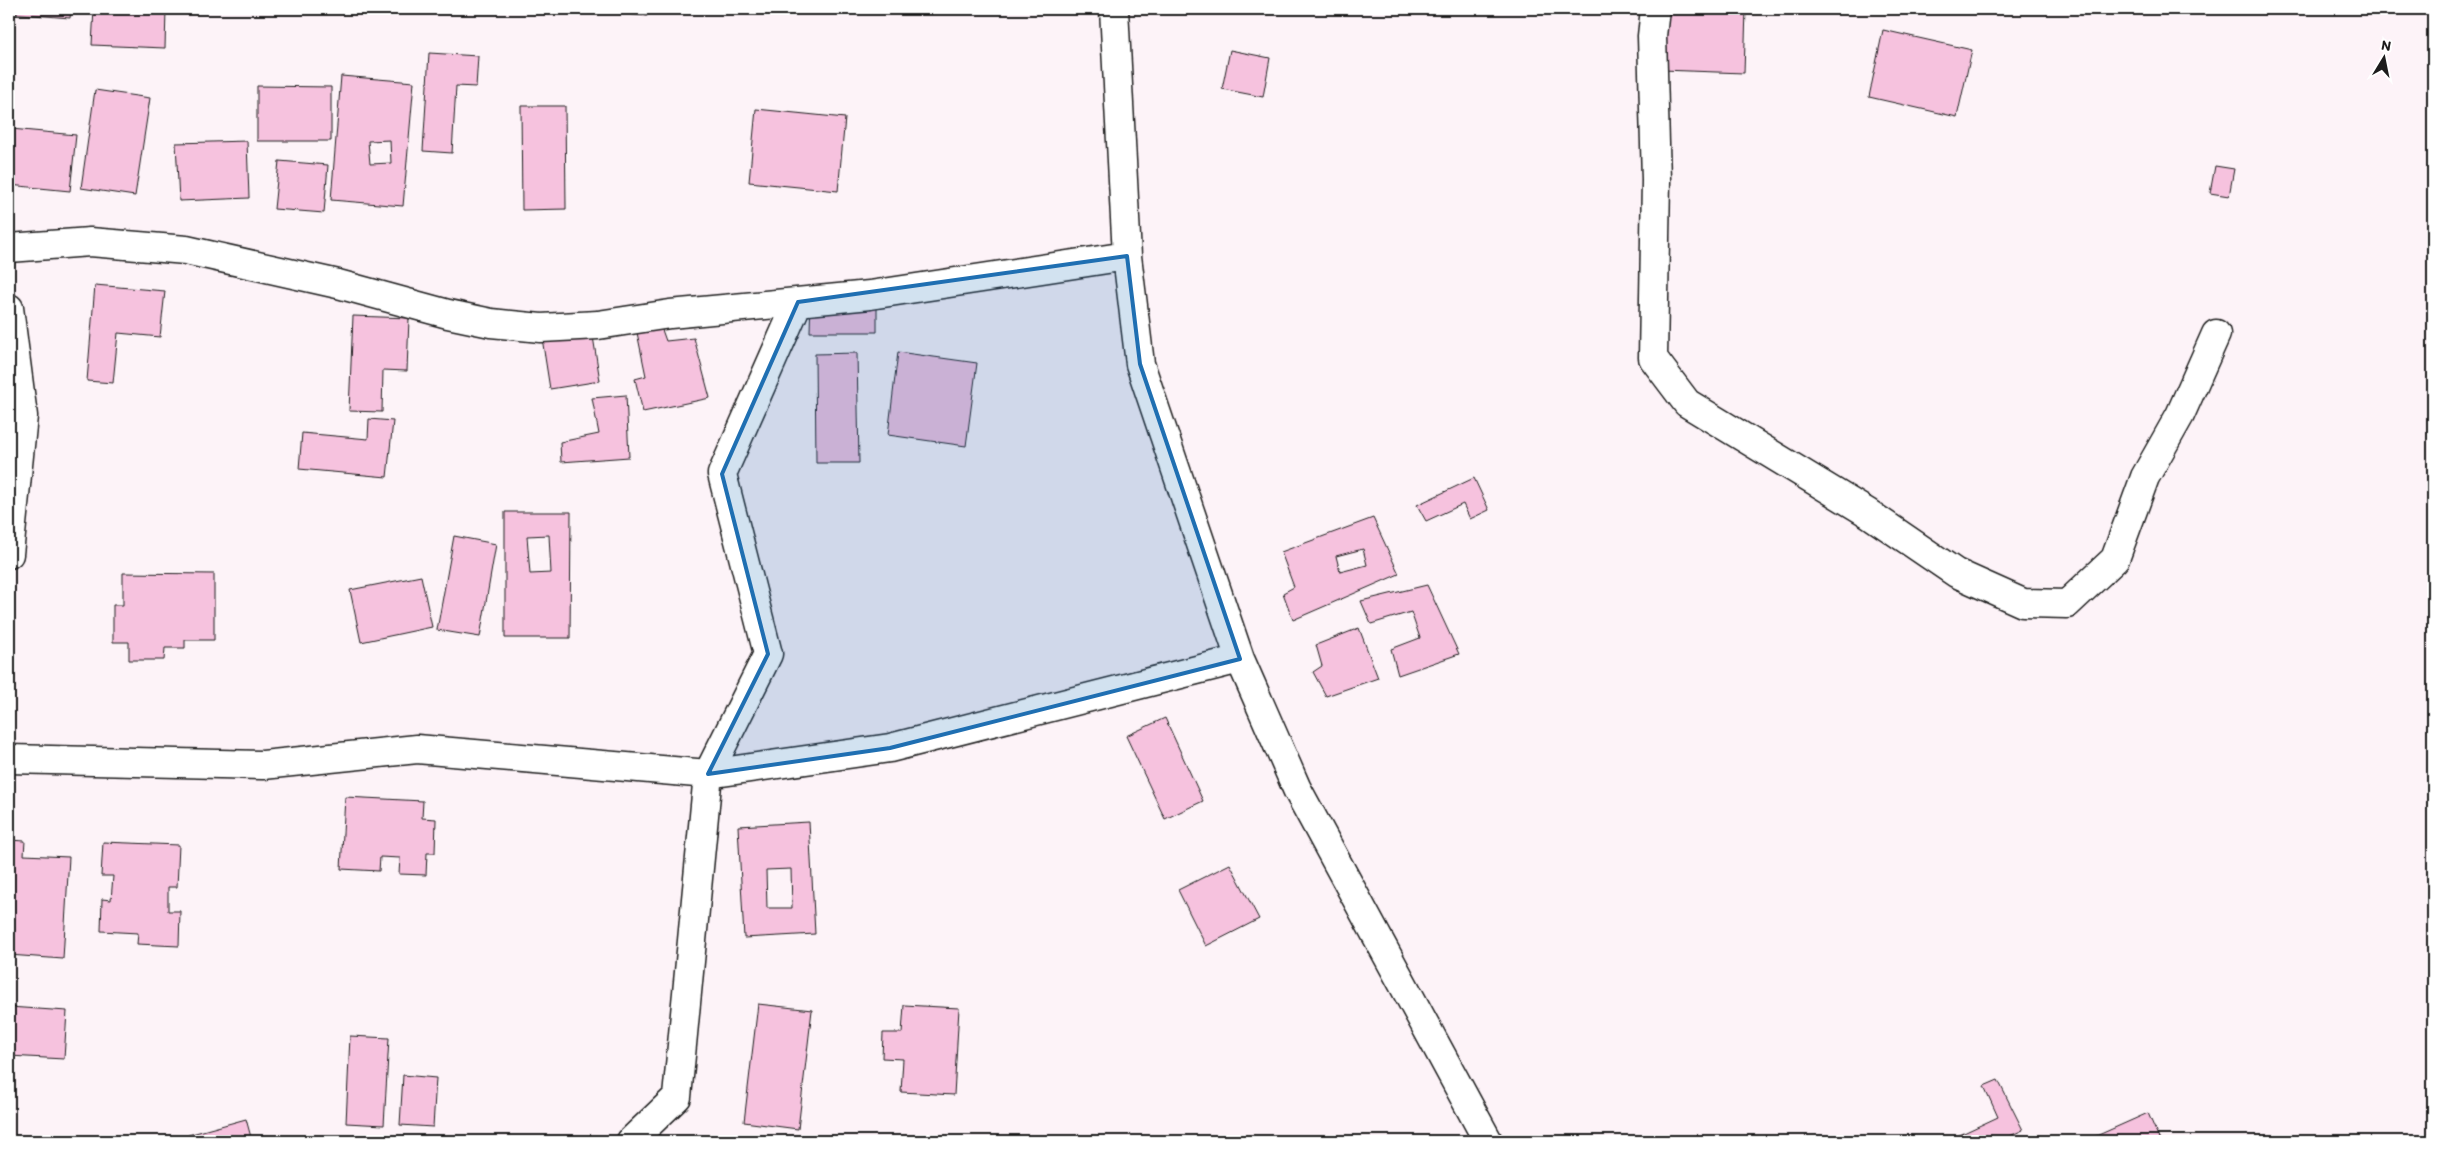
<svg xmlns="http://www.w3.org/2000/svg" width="2442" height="1150" font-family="Itim,sans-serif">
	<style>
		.building { fill: #f6c2de; stroke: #1c1c1c; fill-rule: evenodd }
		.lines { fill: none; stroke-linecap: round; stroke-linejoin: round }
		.minor-casing { stroke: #1c1c1c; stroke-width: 31 }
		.minor { stroke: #fff; stroke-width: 28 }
		.marked { fill: #1f6fb2; fill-opacity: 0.2; stroke: #1f6fb2; stroke-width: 4; stroke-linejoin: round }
	</style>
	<rect width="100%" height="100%" fill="#fdf3f8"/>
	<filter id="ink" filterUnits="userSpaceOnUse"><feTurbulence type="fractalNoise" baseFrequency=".02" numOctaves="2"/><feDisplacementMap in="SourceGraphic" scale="10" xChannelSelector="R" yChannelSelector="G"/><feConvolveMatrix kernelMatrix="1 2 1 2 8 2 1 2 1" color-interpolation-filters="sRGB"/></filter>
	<g filter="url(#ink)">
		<path class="building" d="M9 9H71L70 18 9 13Z
			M94 9H166L165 48 92 45Z
			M590 9H647V16L589 11Z
			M1155 9H1191V12L1155 10Z
			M1664 9H1746L1744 73 1662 70Z
			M1883 30 1972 50 1957 117 1869 97Z
			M1230 50 1270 58 1263 97 1222 89Z
			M429 53 478 56 476 87 456 86 452 153 423 151Z
			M341 76 414 82 403 206 331 200Z
			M257 86 331 87V141H257Z
			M95 90 150 98 135 196 81 188Z
			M521 106H565L566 209 522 210Z
			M756 109 845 118 838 191 749 182Z
			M11 129 76 135 70 191 9 185Z
			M390 140 391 163 370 164 368 141Z
			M247 141 249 198 179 201 176 143Z
			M279 161 328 165 324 213 274 209Z
			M2215 166 2234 169 2229 196 2210 193Z
			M95 285 165 291 160 337 118 333 113 383 87 381Z
			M811 296H877V332H810Z
			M656 313 666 341 694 338 710 398 643 412 635 379 646 376 634 318Z
			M353 316 409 318 407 371 383 370 382 412 349 411Z
			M592 330 600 381 550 389 542 338Z
			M898 352 977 363 966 446 888 435Z
			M857 353 859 463H816L815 354Z
			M626 395 629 457 561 462 560 442 599 434 592 398Z
			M369 419 393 421 387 477 299 469 302 433 368 439Z
			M1474 478 1489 510 1470 519 1463 504 1426 521 1417 505Z
			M505 512H571L570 638H505ZM549 535 551 573 530 574 527 536Z
			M1373 518 1399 574 1293 620 1283 593 1294 587 1281 552ZM1363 549 1367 565 1340 572 1336 556Z
			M454 536 496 544 480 637 437 630Z
			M123 573 214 574V640H185V648H165L164 660H129V642H113V605H123Z
			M421 576 432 627 361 642 350 590Z
			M1427 585 1459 654 1398 675 1391 649 1420 638 1411 612 1371 624 1361 601Z
			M1359 628 1378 678 1326 696 1313 672 1322 666 1316 645Z
			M1165 718 1203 801 1165 819 1126 736Z
			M345 797 423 801 422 818 436 819 435 853H427L426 875 399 874 400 858 380 857 379 871 341 869Z
			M809 822 815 934 744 938 738 826ZM791 869 792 908H767L766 870Z
			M9 840 25 841 24 855 69 857 63 959 9 955Z
			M103 842 179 845 177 887H168V911H180L179 946 137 944 138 933 101 931 102 899 111 900 113 876H101Z
			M1230 864 1259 919 1206 946 1178 890Z
			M758 1004 812 1010 798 1129 744 1122Z
			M904 1005 959 1008 954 1095 901 1092 903 1059 882 1058 883 1033H902Z
			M9 1007 67 1011 64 1059 9 1056Z
			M350 1036 389 1038 384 1125 346 1123Z
			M403 1075 436 1078 433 1127 400 1125Z
			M1998 1080 2023 1130 1999 1141H1952L1951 1139 1998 1117 1984 1086Z
			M2148 1113 2160 1141H2085Z
			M246 1119 252 1141H190L188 1135Z
			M341 1139H406V1141H341Z"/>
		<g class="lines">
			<g class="minor-casing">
				<path id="minor" d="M1114 9 1127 256 1140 364 1240 659 1297 789 1488 1141
					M1655 9 1652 36 1656 180 1653 358 1687 403 1868 513 1956 573 2023 603 2067 604 2115 559 2145 477 2180 415 2216 334
					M9 248 90 242 186 250 338 284 448 314 491 323 541 328 598 325 670 314 870 295 1127 256
					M9 308 23 416 9 554
					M9 759 263 765 417 749 708 774 890 748 1240 659
					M631 1141 677 1097 708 774 768 654 722 474 798 302"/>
			</g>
			<use href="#minor" class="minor"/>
		</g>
	</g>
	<path class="marked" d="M1127 256 1140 364 1240 659 890 748 708 774 768 654 722 474 798 302Z"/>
	<rect width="2442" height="1150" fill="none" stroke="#fff" stroke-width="30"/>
	<rect x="15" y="15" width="2412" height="1120" fill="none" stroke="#1c1c1c" stroke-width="2" filter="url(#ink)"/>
	<g transform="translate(2384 58) rotate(10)" stroke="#ffffff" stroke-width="4" paint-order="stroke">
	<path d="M0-4L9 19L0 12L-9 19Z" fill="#1c1c1c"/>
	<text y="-8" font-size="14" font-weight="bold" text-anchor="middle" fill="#1c1c1c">N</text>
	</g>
</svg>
